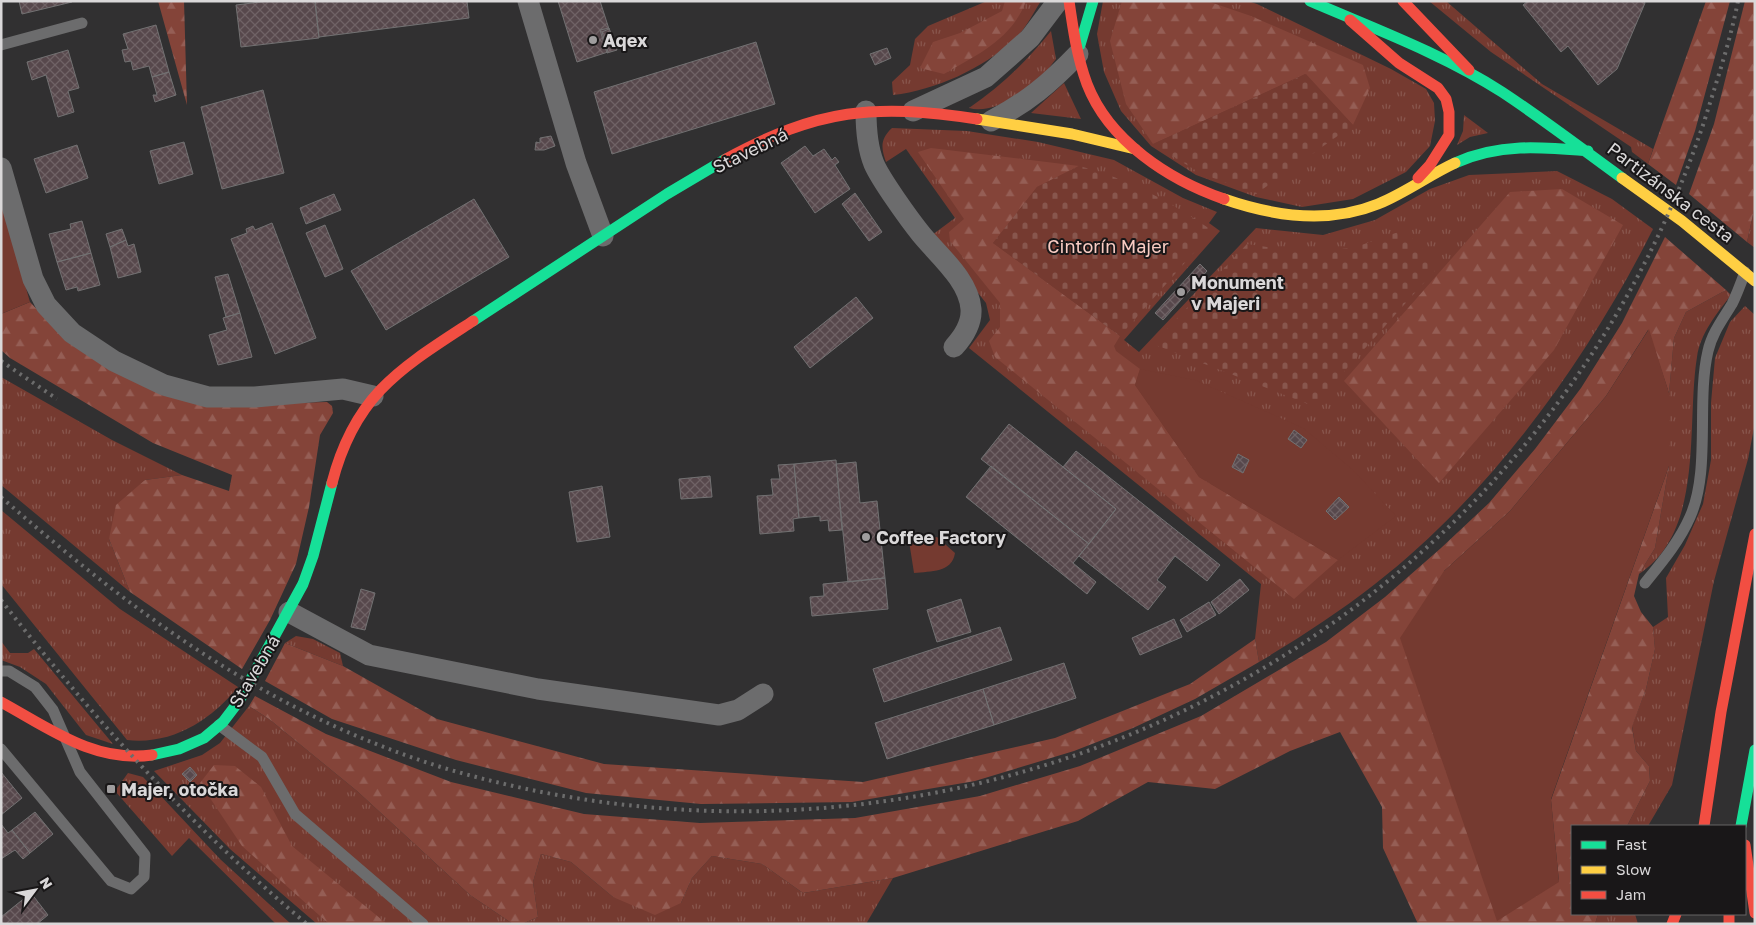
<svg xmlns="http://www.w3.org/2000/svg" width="1756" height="925" font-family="'Golos Text',sans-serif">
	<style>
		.grass { fill: url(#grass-tufts) }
		.forest { fill: url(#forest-firs) }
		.cemetery { fill: url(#cemetery-stones) }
		.green { fill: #753a30 }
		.building { fill: url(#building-cross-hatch); stroke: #727172 }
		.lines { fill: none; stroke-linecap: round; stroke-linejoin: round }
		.lane { stroke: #6c6c6d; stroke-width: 11 }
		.street { stroke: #6c6c6d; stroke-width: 21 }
		.fast { stroke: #16e098; stroke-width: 11 }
		.slow { stroke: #ffcf43; stroke-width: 11 }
		.jam { stroke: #f24e42; stroke-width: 11 }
		.rail { stroke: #6c6c6c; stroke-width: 4; stroke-dasharray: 2.5 5; stroke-linecap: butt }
		.poi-dot { fill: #9f9d9e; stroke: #191718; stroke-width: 2 }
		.labels { text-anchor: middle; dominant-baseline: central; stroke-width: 4; stroke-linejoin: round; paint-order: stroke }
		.poi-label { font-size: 18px; font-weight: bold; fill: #dad8d9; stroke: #191718; text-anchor: start }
		.street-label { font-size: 18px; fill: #dad8d9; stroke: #191718 }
		.park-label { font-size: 18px; fill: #f9ccc3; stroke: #191718 }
	</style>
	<defs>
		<pattern id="grass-tufts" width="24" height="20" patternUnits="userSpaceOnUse" patternTransform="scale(1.25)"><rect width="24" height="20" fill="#753a30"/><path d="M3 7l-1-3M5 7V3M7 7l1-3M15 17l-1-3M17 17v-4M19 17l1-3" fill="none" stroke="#88564d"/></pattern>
		<pattern id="forest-firs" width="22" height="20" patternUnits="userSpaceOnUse" patternTransform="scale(1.25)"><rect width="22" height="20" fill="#844439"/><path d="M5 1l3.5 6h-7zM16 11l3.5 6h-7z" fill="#955e55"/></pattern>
		<pattern id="cemetery-stones" width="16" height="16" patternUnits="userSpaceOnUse" patternTransform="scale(1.25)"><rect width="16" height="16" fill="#753a30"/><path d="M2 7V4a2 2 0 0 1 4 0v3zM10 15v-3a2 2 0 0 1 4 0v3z" fill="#88564d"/></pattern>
		<pattern id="building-cross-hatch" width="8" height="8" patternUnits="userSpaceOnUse" patternTransform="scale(1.25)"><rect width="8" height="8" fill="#57484c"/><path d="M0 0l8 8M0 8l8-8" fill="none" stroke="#6f6265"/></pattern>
	</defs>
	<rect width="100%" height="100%" fill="#313031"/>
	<path class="grass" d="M987 1H1041C1033 13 1025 30 1015 39 982 69 936 90 893 95L892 82 910 65 915 39 928 26Z
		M1103 1H1248L1257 4 1391 69 1426 89 1434 103 1435 121 1430 146 1406 172 1353 199 1302 207 1256 197 1196 175 1151 146 1121 111 1104 72 1097 34Z
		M1429 1H1446L1542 84 1653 149 1648 164 1632 152 1631 147 1491 52Z
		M1051 31 1056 59C1050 66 1044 77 1037 83 1021 96 990 114 969 108 1001 86 1027 61 1051 31Z
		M1064 83 1081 119 1031 113Z
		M1464 115 1488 133 1470 137 1457 145 1463 131Z
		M892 128 967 131 1038 142 1114 160 1183 198 1217 212 1209 223 1220 231 1124 340 1139 352 1256 228 1323 235 1375 220 1430 189 1469 175 1557 171 1612 199 1653 229C1588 359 1491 494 1375 584 1338 613 1299 638 1259 662L1255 639 1261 584 969 348 990 320 986 303 932 235 955 218 906 149 886 162C881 148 880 139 892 128Z
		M1755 205V248L1747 242Z
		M1726 290 1731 295C1717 313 1700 334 1697 357 1686 424 1705 531 1639 574L1655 548 1669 466V393L1674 338 1686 312Z
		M1745 306 1755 315V423L1748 459 1714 581 1672 785 1648 826H1627L1650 781 1649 766 1636 751 1632 726 1646 689 1655 649 1653 627 1668 617 1666 578 1685 545 1703 504 1711 460V403L1715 358 1730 322Z
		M1 377 112 440 182 475 145 480 109 539 130 592 1 485Z
		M1 510 120 609 238 687C210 721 172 745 127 740L1 584Z
		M296 636 313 639 340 653 343 666 285 643Z
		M1 641 10 653H28L34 649 113 744 86 735 46 684 20 667 1 660Z
		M249 706 269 719 357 791 470 895 513 924H317L230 849 154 771 202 755 220 743Z
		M128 773 143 777 220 859 291 924H276L189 838 172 856 115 791Z
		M541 854 571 862 613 897 681 903 692 878 712 856 762 864 803 893 893 878 866 924H522L538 917 533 882Z
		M1598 914H1635L1638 924H1595Z"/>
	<path class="forest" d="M158 1H184L187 105Z
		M1005 1H1026C1012 39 977 55 944 74L920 68 933 42 960 33 1002 11Z
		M1122 1H1207L1251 16 1363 65 1370 88 1353 125 1305 74 1153 144 1126 104 1110 41Z
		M1706 1H1730L1695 131 1676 185 1648 164Z
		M1745 1H1755V205L1747 242 1689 194 1714 124Z
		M931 148 1079 166 1037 187 993 243 1120 336 1114 346 1116 351 1140 369 1135 385 1199 477 1338 560 1294 599 995 357 989 341 1000 327V303L950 241 949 232 964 219 918 152Z
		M1562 189 1623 225 1554 350 1439 483 1344 381 1510 192Z
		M1665 237 1726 290 1686 312 1674 338 1669 393 1648 330 1606 396 1510 511 1444 571 1559 882 1551 800 1669 466 1655 548 1639 574 1634 596 1641 612 1653 627 1655 649 1646 689 1632 727 1636 751 1649 766 1650 781 1627 826H1572V914H1598L1595 924H1418L1383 848 1382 807 1340 732 1290 751 1215 789 1148 782 1078 821 893 878 803 893 762 864 712 856 692 878 681 903 655 915 613 897 571 862 541 854 533 882 538 917 522 924H513L470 895 357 791 269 719 249 706 255 696 326 734 451 782 584 814 700 823 855 818 980 796 1080 766 1201 716 1326 642 1385 597 1441 548 1489 503 1535 449 1581 388 1622 323Z
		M30 302 67 341 105 365 257 404 327 402 332 406 333 413 320 435 309 507 296 564 270 620 242 669 130 592 109 539 116 505 145 480 182 475 229 491 232 475 153 443 10 358 1 350V314Z
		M1255 639 1259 662 1195 699 1133 728 1074 751 975 781 852 802 701 804 586 793 456 760 332 719 265 681 285 643 343 666 437 719 604 764 863 782 1055 738 1190 684Z
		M214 765 235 766 261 787 292 846 387 924H329L242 846 200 783Z"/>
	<path class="cemetery" d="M1306 74 1353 125 1256 194 1200 173 1153 144Z
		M1079 166C1129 179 1171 202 1213 231L1120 336 993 243 1037 187Z
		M1404 230 1439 266 1313 406 1153 344 1247 244 1301 252 1353 248Z"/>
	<path class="green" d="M1 201 30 302 1 314Z
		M1649 329 1669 393V466L1551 799 1559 882 1497 921 1400 638 1444 571 1510 511 1606 396Z
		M1140 369 1195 380 1303 428 1352 469 1396 516 1338 560 1199 477 1135 385Z
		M937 537 955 553C952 573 931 571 914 573L909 541Z"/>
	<path class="building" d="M19 1H72V2L22 14Z
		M268 1H315L319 38 241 47 236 5Z
		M315 1H467L469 18 319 37Z
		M558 1H600L609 29 602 32 608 52 577 62Z
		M1528 1H1644L1645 3 1617 69 1598 85 1568 46 1561 52 1523 5Z
		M156 25 169 72 152 77 149 66 133 70 131 61 125 62 122 50 128 49 123 34Z
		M609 28 617 50 607 53 600 30Z
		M756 42 775 104 612 154 594 92Z
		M887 48 891 58 875 65 870 54Z
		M68 50 79 88 68 91 74 112 58 117 46 75 32 80 27 62Z
		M169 72 176 95 155 102 153 95H157L152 77Z
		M263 90 284 173 222 189 201 107Z
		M551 136 555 146 544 150H535L536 142 540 143V138Z
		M184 142 193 174 159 184 150 151Z
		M77 145 88 178 46 193 34 159Z
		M805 146 813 156 824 149 832 160 835 157 839 162 835 165 850 189 815 213 781 163Z
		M855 193 882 232 869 241 842 204Z
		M334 194 341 210 306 224 300 208Z
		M474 199 509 257 386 330 351 271Z
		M82 221 91 253 57 262 49 234 71 229 70 224Z
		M272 223 316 338 275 354 231 239 247 233 246 229 253 226 255 230Z
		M325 225 343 269 325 277 306 233Z
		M122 229 126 240 110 247 106 234Z
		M126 240 128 246 134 244 141 272 118 278 110 247Z
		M91 253 100 285 78 291 77 287 66 290 57 262Z
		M1200 264 1207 271 1163 320 1155 313Z
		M228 274 240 313 226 317 215 277Z
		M856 297 873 318 810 368 794 347Z
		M240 313 252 357 218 365 209 335 227 330 223 318Z
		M1009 424 1116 509 1089 544 981 459Z
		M1294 430 1307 440 1301 448 1288 439Z
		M1076 451 1220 565 1207 581 1175 556 1157 580 1166 587 1148 610 1079 556 1116 509 1063 467Z
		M1238 454 1249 460 1243 473 1232 467Z
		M836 460 842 530 829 531 828 520 820 521V516L799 518 794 464Z
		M856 462 860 503 877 501 885 578 848 582 836 464Z
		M794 464 799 518 793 519 794 531 760 534 757 496 773 495 771 479H780L778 465Z
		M991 466 1089 544 1073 563 1096 582 1087 594 966 497Z
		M710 476 712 497 681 499 679 479Z
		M602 486 610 537 577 542 569 492Z
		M1339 497 1349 507 1335 520 1326 511Z
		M885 578 888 609 812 616 810 597 824 596 823 584Z
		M1240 579 1249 590 1219 614 1211 602Z
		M361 589 375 593 365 630 351 627Z
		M961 599 971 632 937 642 927 610Z
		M1209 602 1216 615 1187 632 1180 620Z
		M1174 619 1182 637 1140 655 1132 638Z
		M1000 627 1012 660 884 702 873 669Z
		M1064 663 1076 698 994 725 983 689Z
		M983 689 994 725 887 759 875 723Z
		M190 767 197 775 190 782 182 774Z
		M1 772 22 798 1 815Z
		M35 812 53 834 30 853 12 830Z
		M1 824 8 833 12 830 30 853 23 859 15 850 1 859Z
		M31 893 48 915 37 924H1V917Z"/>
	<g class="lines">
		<path class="lane" d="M1 45 82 23
			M1645 583C1662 562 1679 542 1690 517 1711 470 1696 402 1708 351 1712 333 1723 319 1732 304 1737 294 1741 283 1745 272
			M1 671H9L35 687 53 710 80 772 145 855 144 877 131 889 111 881 1 749
			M219 725 262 757 295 814 423 924"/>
		<path class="street" d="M528 1 576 163 603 236
			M866 111C866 129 867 147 874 164 881 180 909 219 921 234 938 255 969 280 971 309 972 324 964 336 954 347
			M913 111 986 77 1030 38 1058 1
			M991 121C1028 102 1050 83 1078 54
			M1 168 33 279 46 305 72 333 114 361 164 385 208 397H255L343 389 373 396
			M289 612 369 655 538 689 719 715 738 710 763 694"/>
		<path class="fast" d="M1310 1C1375 29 1443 54 1502 92 1543 119 1582 149 1622 178
			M1080 45 1093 1
			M1455 163C1499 143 1542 147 1588 151
			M473 321 667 194 726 159
			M152 755 179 749 204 738 223 722 239 701 303 584 313 556 332 483
			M1741 826 1755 750"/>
		<path class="slow" d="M977 119 1072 134 1135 149
			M1622 178 1682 221 1755 281
			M1224 199C1273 216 1329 224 1378 204 1405 193 1429 175 1455 163"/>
		<path class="jam" d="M1069 1C1073 29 1077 57 1087 84 1109 141 1169 180 1224 199
			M1403 1 1469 70
			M1350 20 1399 63 1438 88 1446 99 1449 112V135L1430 165 1418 178
			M726 159C818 109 874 103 977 119
			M332 483C355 394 401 368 473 321
			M1 702C49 728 94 763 152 755
			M1704 826 1721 712 1755 534
			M1745 845 1755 913
			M1729 914V924
			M1672 924 1676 914"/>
		<path class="rail" d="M1 361 57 399
			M1 497C137 616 270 714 444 768 973 925 1531 643 1705 119 1717 80 1730 42 1738 1
			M1 600C92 717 193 829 307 924"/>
	</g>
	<g class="poi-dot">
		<circle cx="593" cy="40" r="5"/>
		<circle cx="1181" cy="292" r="5"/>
		<circle cx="866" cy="537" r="5"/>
		<rect x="106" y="784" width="10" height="10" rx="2.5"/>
	</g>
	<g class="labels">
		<g class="poi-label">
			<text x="603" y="40">Aqex</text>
			<text x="1191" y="282">Monument<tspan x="1191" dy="21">v Majeri</tspan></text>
			<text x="876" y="537">Coffee Factory</text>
			<text x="121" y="789">Majer, otočka</text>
		</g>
		<g class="street-label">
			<text transform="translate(750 150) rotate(-26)">Stavebná</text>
			<text transform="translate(1671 192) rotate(37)">Partizánska cesta</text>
			<text transform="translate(254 671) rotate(-59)">Stavebná</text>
		</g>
		<g class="park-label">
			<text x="1108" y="246">Cintorín Majer</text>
		</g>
	</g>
	<rect width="1756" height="925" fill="none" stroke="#dad8d9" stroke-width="5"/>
	<rect x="1571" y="825" width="175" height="90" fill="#191718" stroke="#666465"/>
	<rect x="1581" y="841" width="25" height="8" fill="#16e098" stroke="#666465"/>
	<text x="1616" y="850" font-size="15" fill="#dad8d9">Fast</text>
	<rect x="1581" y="866" width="25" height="8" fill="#ffcf43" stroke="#666465"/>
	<text x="1616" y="875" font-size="15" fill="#dad8d9">Slow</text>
	<rect x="1581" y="891" width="25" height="8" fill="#f24e42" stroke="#666465"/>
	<text x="1616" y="900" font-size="15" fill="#dad8d9">Jam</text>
	<g transform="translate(35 890) rotate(58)" stroke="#191718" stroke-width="4" paint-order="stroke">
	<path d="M0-4L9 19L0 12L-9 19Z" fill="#dad8d9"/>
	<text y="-8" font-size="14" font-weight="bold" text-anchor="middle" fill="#dad8d9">N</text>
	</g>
</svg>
